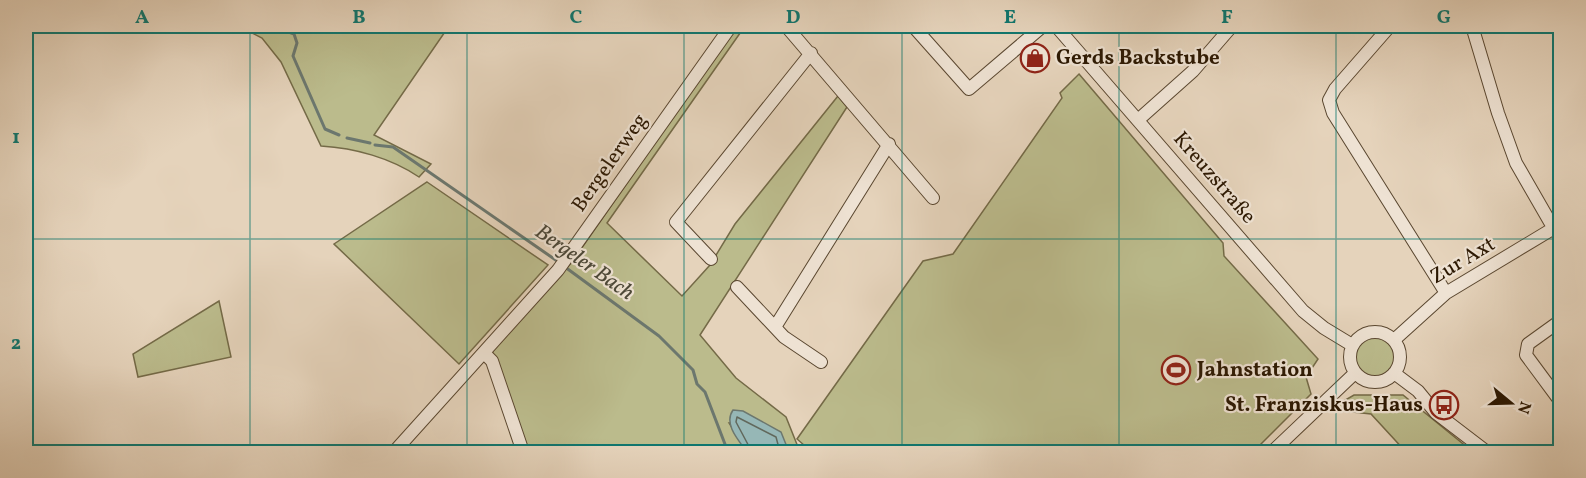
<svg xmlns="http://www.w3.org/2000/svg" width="1586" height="478" font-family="Vollkorn,serif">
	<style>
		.green { fill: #bbbb8c; stroke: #746a47; stroke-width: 1.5 }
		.water { fill: #96b7b6; stroke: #6c776e; stroke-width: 1.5 }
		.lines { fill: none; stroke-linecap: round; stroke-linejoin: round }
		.shore { stroke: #61685c; stroke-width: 1.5 }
		.stream { stroke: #6c776e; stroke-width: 3 }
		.minor-casing { stroke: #5a4730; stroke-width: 14 }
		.minor { stroke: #eee2d3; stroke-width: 12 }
		.grid { fill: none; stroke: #0f766e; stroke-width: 1.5; stroke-opacity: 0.55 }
		.labels { text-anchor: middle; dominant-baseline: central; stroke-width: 4.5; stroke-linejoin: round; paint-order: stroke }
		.poi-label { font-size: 21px; font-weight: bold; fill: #2c1802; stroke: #eee2d3; text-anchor: start }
		.street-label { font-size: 21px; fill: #2c1802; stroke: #eee2d3 }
		.water-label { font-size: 22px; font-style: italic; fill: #4c4838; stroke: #eee2d3 }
		.neatline { fill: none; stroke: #0f766e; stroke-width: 2 }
		.grid-label { font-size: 20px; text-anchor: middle; font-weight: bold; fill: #0f766e }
	</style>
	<rect width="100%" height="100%" fill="#e5d3bb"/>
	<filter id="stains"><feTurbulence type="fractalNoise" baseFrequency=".00333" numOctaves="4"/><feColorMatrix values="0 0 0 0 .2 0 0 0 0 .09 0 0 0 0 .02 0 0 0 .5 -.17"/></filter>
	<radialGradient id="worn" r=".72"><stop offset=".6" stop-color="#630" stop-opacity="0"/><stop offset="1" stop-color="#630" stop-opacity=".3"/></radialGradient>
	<path class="green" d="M238 26H449L374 135 431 164 419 177C391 158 355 148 321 146L281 62 262 38Z
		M745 26 607 223 682 296 710 265 735 224 838 96 847 107 700 335 736 378 786 417 798 447 796 452H785L787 447C766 420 762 420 729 423L747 452H527L492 351 572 262 734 29Z
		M1079 74 1223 243 1224 256 1318 359 1306 377 1311 394 1253 452H812L797 439 923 261 953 254 1062 98 1060 93Z
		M427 182 548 265 459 364 334 244Z
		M219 301 231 357 138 377 133 354Z
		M1355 357a20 20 0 1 1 40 0a20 20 0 1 1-40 0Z
		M1354 395H1403L1473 452H1406L1371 414 1335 410V406Z"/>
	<path class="water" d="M733 410 743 411 781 432 787 447 785 452H747C739 441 723 424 733 410Z"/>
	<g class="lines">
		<path class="shore" d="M752 452 736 422 737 417 776 437 780 452"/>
		<path class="stream" d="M273 26 294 34 297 43 293 56 325 129 339 135
			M347 138 370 143
			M375 145 393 147 560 263
			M565 267 659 336 693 370 697 384 705 392 728 452"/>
		<g class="minor-casing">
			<path id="minor" d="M786 26 933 198
				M913 26 969 89 1043 26
				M1056 26 1303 311 1324 328 1352 345
				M1390 26 1335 89 1329 100 1333 113 1446 293
				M1472 26 1498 113 1516 163 1554 229
				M1138 120 1193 71 1232 26
				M711 259 676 222 811 53
				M737 287 784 337 821 362
				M1560 321 1528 344 1526 355 1560 401
				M775 327 889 144
				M1350 357a25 25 0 1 1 50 0a25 25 0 1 1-50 0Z
				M1394 340 1446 293 1559 225
				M484 353 492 361 523 452
				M1394 373 1418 391 1436 413 1487 452
				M394 452 558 270 731 26
				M1272 452 1355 373"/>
		</g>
		<use href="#minor" class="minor"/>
	</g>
	<path class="grid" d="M250 26V452M467 26V452M684 26V452M902 26V452M1119 26V452M1336 26V452M26 239H1560"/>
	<defs>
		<g id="shop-ring" transform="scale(1.5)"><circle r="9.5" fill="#eee2d3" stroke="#8f2418" stroke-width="1.5"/><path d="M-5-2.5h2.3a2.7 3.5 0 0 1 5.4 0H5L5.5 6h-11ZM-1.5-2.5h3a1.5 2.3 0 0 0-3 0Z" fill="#8f2418"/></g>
		<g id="stadium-ring" transform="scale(1.5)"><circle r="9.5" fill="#eee2d3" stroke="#8f2418" stroke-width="1.5"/><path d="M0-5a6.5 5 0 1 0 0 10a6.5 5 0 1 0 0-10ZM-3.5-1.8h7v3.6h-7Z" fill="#8f2418"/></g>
		<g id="bus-ring" transform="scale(1.5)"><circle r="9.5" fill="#eee2d3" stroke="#8f2418" stroke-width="1.5"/><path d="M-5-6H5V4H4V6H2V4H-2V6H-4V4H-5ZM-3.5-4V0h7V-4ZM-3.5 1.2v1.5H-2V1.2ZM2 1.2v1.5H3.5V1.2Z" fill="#8f2418"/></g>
	</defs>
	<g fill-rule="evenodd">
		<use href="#shop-ring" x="1035" y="58"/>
		<use href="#stadium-ring" x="1176" y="370"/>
		<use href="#bus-ring" x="1444" y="405"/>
	</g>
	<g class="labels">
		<g class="poi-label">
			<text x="1056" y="58">Gerds Backstube</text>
			<text x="1197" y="370">Jahnstation</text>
			<text x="1423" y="405" text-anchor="end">St. Franziskus-Haus</text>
		</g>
		<g class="street-label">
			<text transform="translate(610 163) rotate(-55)">Bergelerweg</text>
			<text transform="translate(1214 178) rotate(49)">Kreuzstraße</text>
			<text transform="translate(1463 261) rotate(-31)">Zur Axt</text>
		</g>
		<g class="water-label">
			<text transform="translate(584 263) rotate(35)">Bergeler Bach</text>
		</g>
	</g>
	<rect width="1586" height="478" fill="none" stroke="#e5d3bb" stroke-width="66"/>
	<g transform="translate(1511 403) rotate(109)" stroke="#eee2d3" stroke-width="4.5" paint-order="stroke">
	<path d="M0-4.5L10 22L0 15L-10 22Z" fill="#2c1802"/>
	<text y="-9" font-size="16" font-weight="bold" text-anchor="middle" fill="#2c1802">N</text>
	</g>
	<rect x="33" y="33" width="1520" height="412" class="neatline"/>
	<g class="grid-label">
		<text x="142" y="23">A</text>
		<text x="359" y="23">B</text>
		<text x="576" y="23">C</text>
		<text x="793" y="23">D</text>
		<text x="1010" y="23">E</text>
		<text x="1227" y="23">F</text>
		<text x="1444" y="23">G</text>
		<text x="16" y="143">1</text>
		<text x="16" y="349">2</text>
	</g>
	<rect width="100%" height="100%" filter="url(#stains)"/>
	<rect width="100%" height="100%" fill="url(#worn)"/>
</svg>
